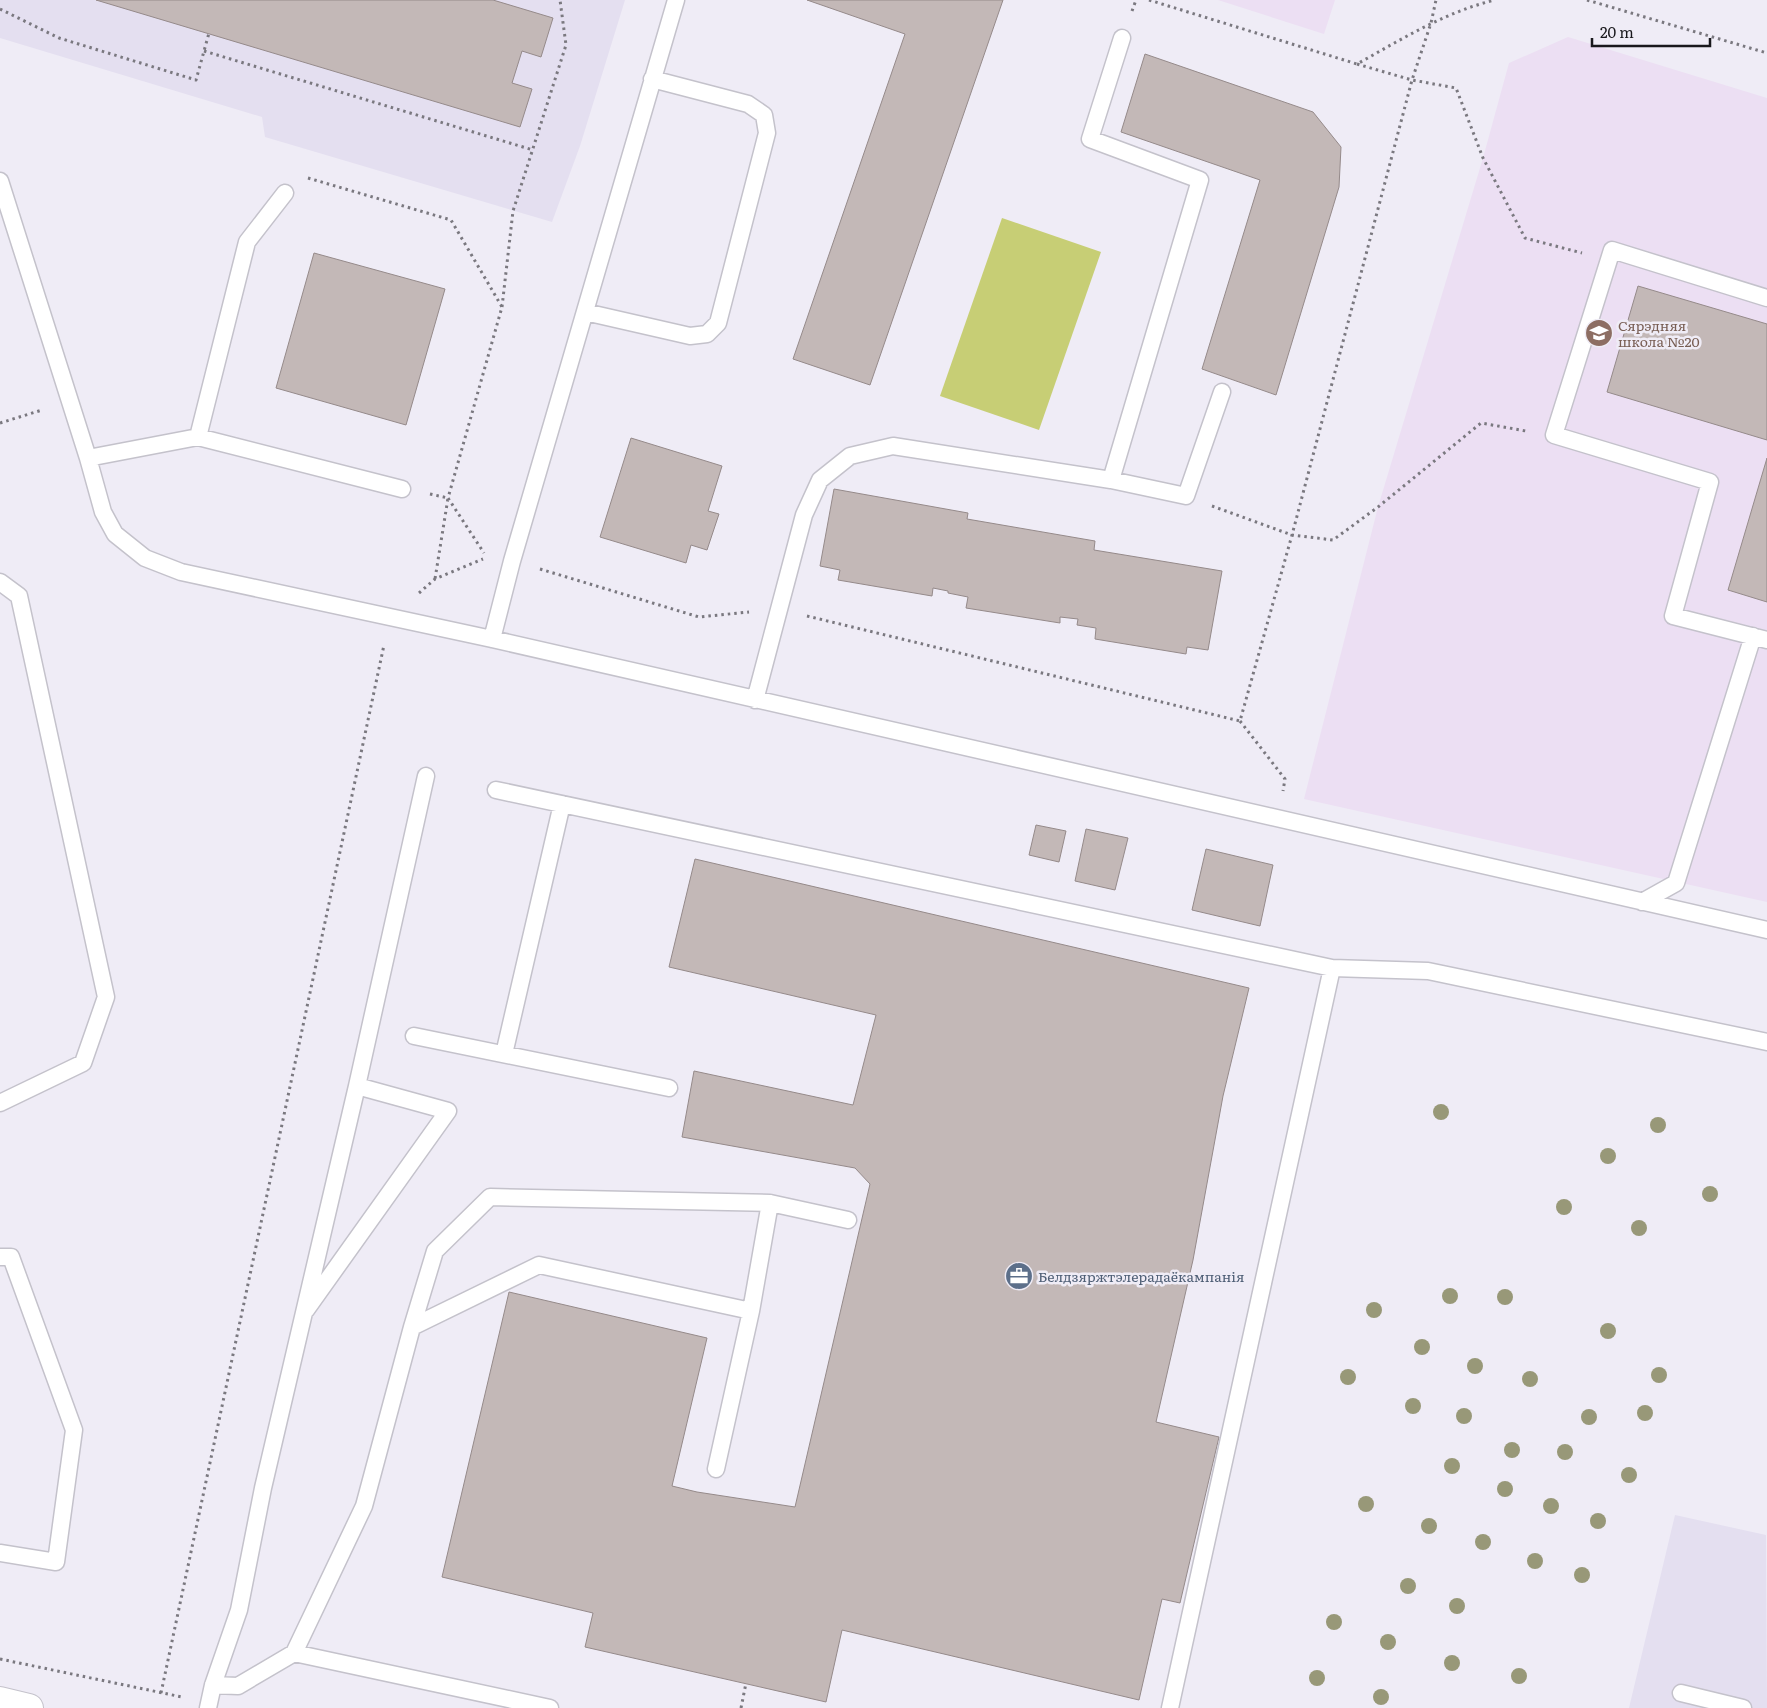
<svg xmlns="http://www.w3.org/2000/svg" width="1767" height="1708" font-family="Literata,serif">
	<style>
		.built { fill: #e4dff0 }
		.education { fill: #ecdff3 }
		.green { fill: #c7ce75 }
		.building { fill: #c3b8b7; stroke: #958a8a }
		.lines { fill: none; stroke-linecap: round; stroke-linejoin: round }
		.service-casing { stroke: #c4c2cb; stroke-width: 19 }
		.tertiary-casing { stroke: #c4c2cb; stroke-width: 30 }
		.path { stroke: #7a787f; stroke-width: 3; stroke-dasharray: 2.5 4; stroke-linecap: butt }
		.service { stroke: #fff; stroke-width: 16 }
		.tertiary { stroke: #fff; stroke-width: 28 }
		.tree { fill: #989878 }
		.labels { text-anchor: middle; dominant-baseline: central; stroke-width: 5; stroke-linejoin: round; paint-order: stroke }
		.education-label { font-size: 14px; fill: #785e54; stroke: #efecf6; text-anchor: start }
		.service-label { font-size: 14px; fill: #4e5e75; stroke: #efecf6; text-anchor: start }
	</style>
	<rect width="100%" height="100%" fill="#efecf6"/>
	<path class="built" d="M0 0H625L580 146 552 222 265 137 262 117 0 38Z
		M1675 1515 1766 1535 1767 1708H1629Z"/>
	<path class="education" d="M1218 0H1335L1324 34Z
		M1568 37 1767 98V902L1304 799 1378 507 1483 158 1509 63Z"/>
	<path class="green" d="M1002 218 1101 252 1039 430 940 396Z"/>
	<path class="building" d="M96 0H493L553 18 541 57 522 51 512 83 532 89 520 127Z
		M807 0H1003L870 385 793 359 905 34Z
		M1145 54 1313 112 1341 147 1339 187 1276 395 1202 369 1260 180 1121 132Z
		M314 253 445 289 406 425 276 388Z
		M1638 286 1767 324V440L1607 392Z
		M631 438 722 466 708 511 719 514 707 550 691 545 686 563 600 537Z
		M1767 458V602L1728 590Z
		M834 489 968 513 967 519 1095 541 1094 550 1222 571 1208 650 1187 647 1186 654 1095 639 1096 628 1077 625 1078 619 1060 617V623L966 608 968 597 948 593V591L933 588 932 596 838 580 840 570 820 566Z
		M1036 825 1066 831 1059 862 1029 855Z
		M1086 829 1128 838 1115 890 1075 881Z
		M1206 849 1273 865 1260 926 1192 910Z
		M695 859 1249 988 1223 1096 1193 1260 1156 1422 1219 1437 1180 1603 1162 1599 1139 1700 842 1630 826 1702 585 1647 593 1613 442 1577 509 1292 707 1338 672 1486 697 1492 795 1507 870 1184 855 1168 682 1137 694 1071 853 1105 876 1015 669 967Z"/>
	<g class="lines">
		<g class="service-casing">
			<path id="service" d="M0 181 88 458 103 512 115 534 145 558 181 572 492 639 1767 930
				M285 193 247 242 198 437 402 489
				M1767 298 1612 250 1554 435 1710 482 1673 616 1767 640
				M585 312 690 336 707 334 718 323 767 133 764 115 748 104 652 79
				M88 458 198 437
				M1111 480 1200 180 1090 139 1122 38
				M0 582 19 596 106 997 83 1063 0 1103
				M492 639 512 561 676 0
				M755 700 804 515 820 480 850 456 893 446 1111 480 1186 496 1222 392
				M496 790 1332 968 1428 971 1767 1042
				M1642 902 1676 883 1753 636
				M414 1036 669 1088
				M504 1054 562 804
				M357 1086 426 776
				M0 1257H11L74 1430 56 1562 0 1553
				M751 1311 770 1203
				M412 1327 539 1265 751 1311 716 1469
				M294 1653 364 1506 412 1327 435 1251 490 1197 770 1203 848 1220
				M213 1685 238 1686 294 1653 550 1708
				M1681 1693 1743 1708
				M208 1708 213 1685 239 1610 263 1488 357 1086 448 1111 306 1310
				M1170 1708 1332 968"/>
		</g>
		<g class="tertiary-casing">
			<path id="tertiary" d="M0 1701 29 1708"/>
		</g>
		<path class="path" d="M1149 0 1357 64C1402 39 1445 12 1495 0
			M1587 0 1767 53
			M0 9 59 38 196 80 209 33
			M1132 11 1136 0
			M204 51 533 150
			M1357 64 1412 80 1456 88 1483 158 1525 238 1582 253
			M308 178 451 220 502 307 448 498 484 553
			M502 307 513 211 566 45 560 0
			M0 423 42 410
			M430 494 448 498 435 579
			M1212 506 1292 535 1333 540 1378 507 1481 423 1526 431
			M540 569 699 617 749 612
			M419 593 435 579 483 559
			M807 616 1240 721 1292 535 1412 80 1431 23 1436 0
			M1240 721 1285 779 1283 791
			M0 1659 182 1697
			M161 1693 384 645
			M741 1708 746 1683"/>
		<use href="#service" class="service"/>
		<use href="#tertiary" class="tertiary"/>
	</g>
	<g class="tree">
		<circle cx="1441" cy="1112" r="8"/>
		<circle cx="1658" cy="1125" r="8"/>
		<circle cx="1608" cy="1156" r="8"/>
		<circle cx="1710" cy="1194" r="8"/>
		<circle cx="1564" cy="1207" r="8"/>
		<circle cx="1639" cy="1228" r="8"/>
		<circle cx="1450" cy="1296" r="8"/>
		<circle cx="1505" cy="1297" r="8"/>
		<circle cx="1374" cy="1310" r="8"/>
		<circle cx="1608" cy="1331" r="8"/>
		<circle cx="1422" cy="1347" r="8"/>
		<circle cx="1475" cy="1366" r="8"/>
		<circle cx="1659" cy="1375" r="8"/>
		<circle cx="1348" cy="1377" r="8"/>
		<circle cx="1530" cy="1379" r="8"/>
		<circle cx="1413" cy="1406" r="8"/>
		<circle cx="1645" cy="1413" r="8"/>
		<circle cx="1464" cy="1416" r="8"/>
		<circle cx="1589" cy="1417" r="8"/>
		<circle cx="1512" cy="1450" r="8"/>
		<circle cx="1565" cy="1452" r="8"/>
		<circle cx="1452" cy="1466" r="8"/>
		<circle cx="1629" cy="1475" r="8"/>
		<circle cx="1505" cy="1489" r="8"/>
		<circle cx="1366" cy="1504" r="8"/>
		<circle cx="1551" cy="1506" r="8"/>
		<circle cx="1598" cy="1521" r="8"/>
		<circle cx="1429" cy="1526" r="8"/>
		<circle cx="1483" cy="1542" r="8"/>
		<circle cx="1535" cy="1561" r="8"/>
		<circle cx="1582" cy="1575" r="8"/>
		<circle cx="1408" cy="1586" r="8"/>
		<circle cx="1457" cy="1606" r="8"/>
		<circle cx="1334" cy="1622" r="8"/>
		<circle cx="1388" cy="1642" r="8"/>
		<circle cx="1452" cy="1663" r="8"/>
		<circle cx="1519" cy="1676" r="8"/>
		<circle cx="1317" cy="1678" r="8"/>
		<circle cx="1381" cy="1697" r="8"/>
	</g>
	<defs>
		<g id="school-disc" transform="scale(1.4375)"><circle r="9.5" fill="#8d6e63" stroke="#efecf6"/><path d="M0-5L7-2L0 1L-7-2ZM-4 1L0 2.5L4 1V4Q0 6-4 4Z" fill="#fff"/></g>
		<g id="office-disc" transform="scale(1.4375)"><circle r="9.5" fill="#5c6f8a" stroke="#efecf6"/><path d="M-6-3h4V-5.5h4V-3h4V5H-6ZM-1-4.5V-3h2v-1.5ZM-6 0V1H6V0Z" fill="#fff"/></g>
	</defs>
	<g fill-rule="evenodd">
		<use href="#school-disc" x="1599" y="333"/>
		<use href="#office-disc" x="1019" y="1276"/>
	</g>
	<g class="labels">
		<g class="education-label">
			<text x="1618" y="325">Сярэдняя<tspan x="1618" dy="16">школа №20</tspan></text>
		</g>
		<g class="service-label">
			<text x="1038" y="1276">Белдзяржтэлерадаёкампанія</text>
		</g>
	</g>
	<path d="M1592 38v8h118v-8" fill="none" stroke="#19181c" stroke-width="2.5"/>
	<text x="1600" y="38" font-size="15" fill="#19181c" stroke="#efecf6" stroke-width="4" paint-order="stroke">20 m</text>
</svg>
